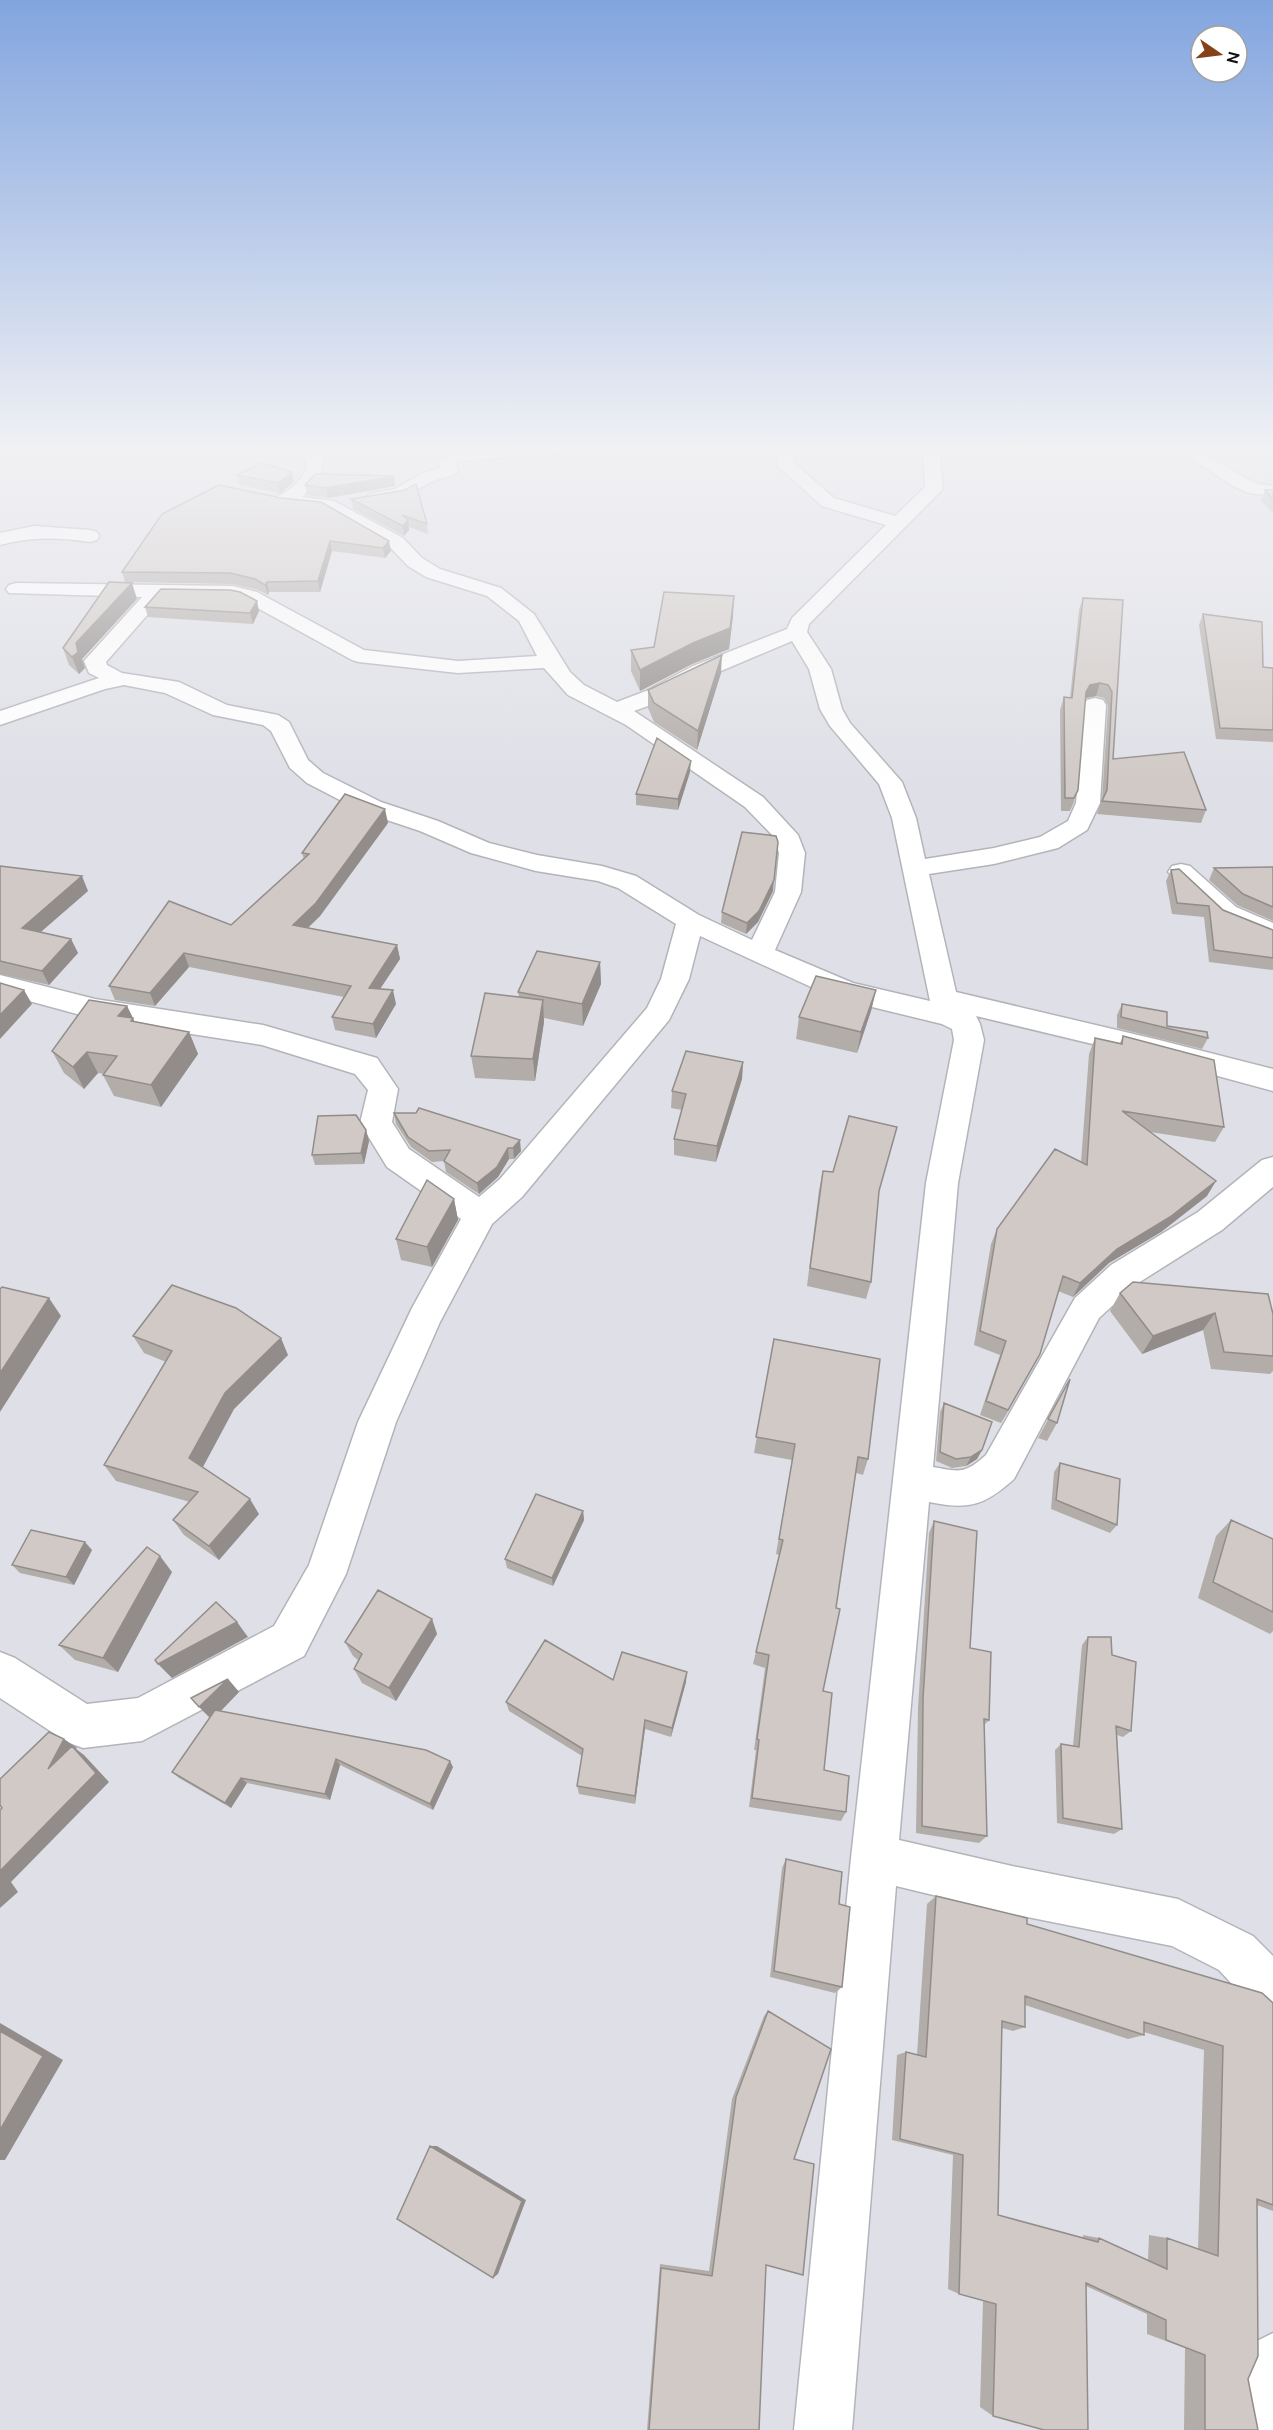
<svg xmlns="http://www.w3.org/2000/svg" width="1273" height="2430" font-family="Ubuntu,sans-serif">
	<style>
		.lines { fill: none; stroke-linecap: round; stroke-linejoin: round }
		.minor-casing { stroke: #b3b4ba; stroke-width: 3 }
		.minor { fill: #fff; fill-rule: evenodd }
		.wall { fill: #b3ada9; fill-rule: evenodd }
		.shaded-wall { fill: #928d8a }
		.building { fill: #d0c9c5; stroke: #928d8a; stroke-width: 1.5; fill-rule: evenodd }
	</style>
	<rect width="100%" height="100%" fill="#dfe0e7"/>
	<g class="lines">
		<g class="minor-casing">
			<path id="minor" d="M292 447H311L324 459 319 478 302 497 334 501 403 538 422 558 440 569 501 588 534 614 570 672 584 685 617 702 646 691 693 666 787 629 792 618 886 525 822 506 780 468 777 464 778 447H794V463L834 498 895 516 925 487 923 447H939L943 488 940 492 809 624 807 632 831 669 842 709 850 723 902 782 916 818 925 859 994 848 1040 837 1068 821 1076 803 1084 705 1087 700 1095 698 1103 700 1106 705 1100 803 1087 830 1058 848 994 864 929 874 956 992 1159 1040 1273 1069V1091L1159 1060 976 1016 980 1024 984 1040 958 1183 933 1467C960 1472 965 1474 986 1455L1075 1298 1111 1265 1198 1212 1262 1160 1273 1157V1187L1222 1230 1135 1285 1099 1318 1014 1479C984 1506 969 1510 929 1502L899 1840 1012 1866 1178 1899 1253 1936 1273 1956V2016L1255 2009 1219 1970 1172 1946 1012 1914 896 1886 852 2430H794L851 1858 926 1183 954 1040 952 1029 942 1024 835 998 700 936 689 979 669 1020 522 1197 492 1224 440 1322 396 1422 346 1574 304 1656 142 1741 83 1748 67 1742 0 1698V1652L15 1658 87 1704 138 1698 274 1626 309 1565 358 1422 412 1308 461 1219 387 1167 360 1123 368 1090 355 1074 262 1045 95 1019 0 993V975L95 999 263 1025 377 1058 398 1089 392 1122 409 1149 479 1197 500 1179 647 1008 661 979 676 924 618 888 598 881 536 871 471 853 420 831 363 812 307 783 290 768 271 731 263 725 213 715 165 693 124 685 105 689 0 725V711L99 678 89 673 84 661 142 597 9 593 6 589 9 585 16 583 233 586 257 592 364 650 458 661 537 656 519 621 487 596 426 577 408 566 389 546 324 510 276 504 273 500C277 495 280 496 285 492 297 485 306 475 307 461ZM163 597 233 598 243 600 352 660 359 662 458 673 544 668 568 695 626 725 745 807 774 837 779 853 775 892 752 940 699 915 636 876 602 866 537 855 489 843 438 821 381 802 323 773 308 760 289 722 278 715 227 705 179 682 122 673 107 665 106 662ZM792 641 809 669 820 709 830 726 879 784 892 818 930 1001 853 983 775 950 801 892 805 853 798 835 763 797 634 711 662 701 709 676Z
				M511 447H592L584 452 460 461 456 464 458 471C452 478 444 477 436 480 414 489 395 508 369 502L366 498 369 494 395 489 423 473 440 468 439 462 450 452 456 451Z
				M1173 447H1193L1247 479 1258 484 1273 486V496L1249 493 1235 487Z
				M34 526 90 530 97 532 99 536 97 540 90 542C58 537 31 537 0 545V533Z
				M1181 864 1190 866 1236 907 1273 923V942L1218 919 1168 872 1172 866Z
				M1273 2333V2430H1239L1228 2371 1237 2351Z"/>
		</g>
		<use href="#minor" class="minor"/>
	</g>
	<path class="wall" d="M237 475 294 482 280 493 239 485Z
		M394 476 395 486 328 498 307 495 305 485Z
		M405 490 427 524 428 534 409 527V530L404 536 353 509 351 499Z
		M1265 490H1273V513L1261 501Z
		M281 498 391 551 385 558 332 551 320 592H269L268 595 258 590 233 584 125 582 122 572Z
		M1083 598 1123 600 1113 759 1206 810 1201 823 1097 814 1102 799 1108 705 1104 698 1096 696 1086 698 1085 700 1074 802 1070 811H1061L1060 710 1064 697 1070 698 1079 610Z
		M137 599 82 659 85 668 79 674 69 665 63 648Z
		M145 607 259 611 253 624 148 617Z
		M1203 614 1263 667 1273 668V742L1216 739 1199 625Z
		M733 616 729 649 692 664 640 691 631 671V650L654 647Z
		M721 673 697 750 654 722 648 708V690Z
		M690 772 678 810 636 805V794Z
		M388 823 320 916 308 928 397 945 400 959 380 989 396 1004 376 1038 335 1030 332 1017 344 997 189 967 155 1006 115 1000 109 986 231 925 304 859 302 853Z
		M0 866 88 891 41 932 71 939 78 953 49 985 0 974Z
		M1273 867V921L1237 905 1209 880 1214 868Z
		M1171 870 1223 910 1273 930V970L1209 962 1204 917 1172 914 1166 881Z
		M773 891 758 922 746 934 721 923 722 912Z
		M600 962 601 984 583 1026 544 1018V1022L535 1081 475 1078 471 1056 519 997 518 992Z
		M876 990 871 1011 857 1053 796 1039 799 1017Z
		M1122 1004 1167 1026 1208 1038 1202 1049 1117 1028V1015Z
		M127 1006 134 1021 189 1032 198 1054 161 1107 114 1096 103 1075 104 1074 98 1073 84 1089 64 1073 52 1051Z
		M1123 1036 1224 1127 1215 1142 1150 1132 1207 1196 1161 1232 1109 1263 1073 1297 1058 1291 1040 1354 1001 1423 980 1415 1000 1355 974 1345 991 1244 997 1229 1081 1162 1089 1054 1095 1038 1120 1043Z
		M743 1062 742 1079 716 1162 674 1155V1139L682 1110 671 1108 672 1091Z
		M394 1113 521 1151 514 1159H509L498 1177 479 1194 446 1172 444 1161 432 1162 411 1147 396 1124Z
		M366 1130 369 1141 364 1164 315 1165 312 1155Z
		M823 1171 879 1193 871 1282 866 1299 807 1286 819 1190Z
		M454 1199 458 1220 432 1267 401 1260 396 1239Z
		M1120 1293 1273 1314V1371L1270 1374 1211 1369 1203 1330 1142 1354 1110 1311Z
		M133 1336 288 1355 234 1409 203 1467 259 1514 219 1560 184 1535 173 1520 190 1502 116 1481 104 1465 166 1362 144 1353Z
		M774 1339 868 1459 863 1475 856 1473 823 1691 824 1770 846 1812 841 1821 749 1807 756 1750H754L765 1668 753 1664 779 1555 776 1554 792 1460 754 1453Z
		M1070 1379 1057 1423 1047 1441 1038 1438Z
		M944 1403 982 1450 977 1459 966 1466 952 1468 936 1461 940 1412Z
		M1060 1463 1117 1525 1110 1533 1051 1509 1054 1472Z
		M583 1511 584 1520 553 1586 507 1568 505 1559Z
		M1231 1520 1273 1539V1631L1270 1634 1198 1598 1216 1536Z
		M934 1521 989 1720 984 1725 987 1836 979 1843 916 1833 918 1708 929 1533Z
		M92 1550 74 1585 20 1573 12 1565Z
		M172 1572 118 1672 75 1660 59 1645Z
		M432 1619 437 1634 396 1701 362 1683 354 1669 358 1660 353 1656 345 1642Z
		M1088 1637 1112 1655 1131 1731 1123 1737 1117 1735 1122 1829 1114 1834 1057 1823 1055 1750 1061 1744 1073 1746 1082 1645Z
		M228 1679 239 1692 221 1711 453 1767 433 1810 340 1765 330 1800 247 1783 231 1808 179 1778 172 1772 209 1718Z
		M613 1680 686 1682 671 1737 645 1729 635 1804 579 1794 577 1786 582 1756 509 1711 506 1702Z
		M786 1859 839 1904 842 1987 835 1993 770 1977 782 1868Z
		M936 1896 1273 2003V2211L1257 2205 1248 2379 1258 2430H1184L1185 2348 1147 2334V2314L1086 2286 993 2416 980 2407 983 2300 959 2294 948 2289 953 2155 892 2140 897 2055 906 2052 917 2055 927 1904ZM1025 2005 1128 2039 1144 2035V2032L1204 2050 1198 2249 1167 2238 1149 2235 1148 2260 1099 2238 1083 2235V2238L998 2215 1002 2028 1013 2031 1025 2027Z
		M768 2011 794 2159 766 2265 759 2430H647L660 2264 709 2271 732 2099 764 2016Z"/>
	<path class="shaded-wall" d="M292 472 294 482 280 493 278 483Z
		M394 476 395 486 328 498 326 488Z
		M408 520 409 530 404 536 403 526Z
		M330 541 332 551 320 592 318 581Z
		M389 541 391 551 385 558 383 548Z
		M267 582 269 592 268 595 265 585Z
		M132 583 137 599 82 659 85 668 79 674 72 657 76 643Z
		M734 596 733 616 729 649 692 664 640 691V670Z
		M257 601 259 611 253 624 250 613Z
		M722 655 721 673 697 750 698 731Z
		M1100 683 1096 696 1086 698 1082 705 1086 692 1090 685Z
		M691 761 690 772 678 810V799Z
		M385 809 388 823 320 916 297 938 293 925Z
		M82 876 88 891 29 942 22 928Z
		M774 880 773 891 758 922 746 934 747 923Z
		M71 939 78 953 49 985 42 971Z
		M397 945 400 959 372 1001 369 988Z
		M184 953 189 967 155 1006 150 993Z
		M600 962 601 984 583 1026 582 1004Z
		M24 990 32 1004 0 1039V1015Z
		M393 990 396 1004 376 1038 373 1024Z
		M876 990 871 1011 857 1053 861 1032Z
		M543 1000 544 1022 535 1081 533 1059Z
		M127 1006 133 1018 142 1040 118 1016Z
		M189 1032 198 1054 161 1107 151 1085Z
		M87 1052 98 1073 84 1089 73 1067Z
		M743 1062 742 1079 716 1162 717 1146Z
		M366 1130 369 1141 364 1164 361 1153Z
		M520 1140 521 1151 514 1159 513 1148Z
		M508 1148 509 1159 498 1177 479 1194 477 1183Z
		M1216 1181 1207 1196 1161 1232 1109 1263 1073 1297 1080 1283 1117 1249Z
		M454 1199 458 1220 432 1267 427 1247Z
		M49 1298 61 1316 0 1412V1373Z
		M1215 1313 1203 1330 1142 1354 1153 1336Z
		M281 1338 288 1355 234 1409 199 1474 189 1458 225 1393Z
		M1040 1354 1033 1367 1001 1423 1008 1410Z
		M982 1450 977 1459 966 1466 971 1457Z
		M250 1499 259 1514 219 1560 209 1546Z
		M583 1511 584 1520 553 1586 552 1578Z
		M85 1542 92 1550 74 1585 66 1577Z
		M160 1556 172 1572 118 1672 103 1658Z
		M432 1619 437 1634 396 1701 389 1688Z
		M237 1622 248 1637 172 1678 158 1664Z
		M687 1672 686 1682 671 1737 672 1728Z
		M228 1679 239 1692 212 1720 199 1707Z
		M645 1720V1729L635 1804V1796Z
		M64 1739 77 1748 76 1749 84 1755 109 1782 11 1882 18 1892 0 1908V1871L48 1769Z
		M336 1759 340 1765 330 1800 325 1794Z
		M450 1761 453 1767 433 1810 430 1804Z
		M241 1778 247 1783 231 1808 225 1803Z
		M0 2023 63 2060 5 2160H0Z
		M430 2146H437L526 2200 498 2274 493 2278Z"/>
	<path class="building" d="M261 463 292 472 278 483 237 475Z
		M315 474 394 476 326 488 305 485Z
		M416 484 427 524 402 515 408 520 403 526 351 499 405 490Z
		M219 485 281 498 321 502 389 541 383 548 330 541 318 581 267 582 265 585 255 579 230 573 122 572 162 514Z
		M1265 490H1273V499Z
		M109 582 132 583 76 643 78 652 72 657 63 648Z
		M161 589 230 590 240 592 257 601 250 613 145 607Z
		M664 592 734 596 730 628 693 643 640 670 631 650 654 647Z
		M1083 598 1123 600 1113 759 1184 752 1206 810 1102 801 1107 790 1112 692 1108 685 1100 683 1090 685 1086 692 1078 790 1074 798H1065L1064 697 1072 698Z
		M1203 614 1262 622 1263 667 1273 668V730L1220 728Z
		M722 655 698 731 654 703 648 690Z
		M657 738 691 761 678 799 636 794Z
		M345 794 385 809 316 903 293 925 397 945 369 988 393 990 373 1024 332 1017 351 986 184 953 150 993 109 986 169 901 231 925 309 854 302 853Z
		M742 832 776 836 778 842 774 880 759 911 747 923 722 912Z
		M0 866 82 876 22 928 71 939 42 971 0 961Z
		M1273 867V907L1243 894 1214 868Z
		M1179 869 1223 910 1273 930V958L1214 950 1209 906 1177 903 1171 870Z
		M537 951 600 962 582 1004 518 992Z
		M816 976 876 990 861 1032 799 1017Z
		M0 983 24 990 0 1015Z
		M485 993 543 1000 533 1059 471 1056Z
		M89 1000 127 1006 118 1016 133 1018 131 1021 189 1032 151 1085 103 1075 117 1056 87 1052 73 1067 52 1051Z
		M1122 1004 1167 1012V1026L1207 1032 1208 1038 1121 1017Z
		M1123 1036 1214 1060 1224 1127 1122 1111 1216 1181 1170 1217 1117 1249 1080 1283 1063 1276 1040 1354 1008 1410 986 1401 1006 1341 980 1331 997 1229 1055 1149 1087 1165 1095 1038 1122 1044Z
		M686 1051 743 1062 717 1146 674 1139 686 1094 672 1091Z
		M419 1108 520 1140 513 1148H508L497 1167 477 1183 444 1161 450 1150 429 1151 408 1137 394 1113H416Z
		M356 1115 366 1130 361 1153 312 1155 318 1116Z
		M849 1116 897 1127 879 1191 871 1282 810 1268 823 1171 833 1172Z
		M427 1180 454 1199 427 1247 396 1239Z
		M1133 1282 1268 1294 1273 1314V1356L1224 1352 1215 1313 1153 1336 1120 1293Z
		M172 1285 236 1308 281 1338 225 1393 189 1458 250 1499 209 1546 173 1520 198 1492 104 1465 172 1351 133 1336Z
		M2 1287 49 1298 0 1373V1289Z
		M774 1339 880 1359 868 1459 858 1457 836 1608 840 1609 823 1691 832 1693 824 1770 849 1776 846 1812 752 1798 759 1740 757 1739 769 1655 756 1652 783 1540 779 1539 795 1444 756 1437Z
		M1070 1379 1057 1423 1048 1419Z
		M944 1403 992 1422 982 1450 971 1457 956 1459 940 1452Z
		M1060 1463 1120 1479 1117 1525 1056 1500Z
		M536 1494 583 1511 552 1578 505 1559Z
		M1231 1520 1273 1539V1612L1213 1582Z
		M934 1521 977 1531 970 1648 991 1652 989 1720 984 1719 987 1836 922 1826 923 1699Z
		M31 1530 85 1542 66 1577 12 1565Z
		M147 1547 160 1556 103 1658 59 1645Z
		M378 1590 432 1619 389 1688 354 1669 362 1654 345 1642Z
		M216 1602 237 1622 158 1664 155 1660Z
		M1088 1637H1111L1112 1655 1136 1662 1131 1731 1116 1726 1122 1829 1063 1818 1061 1744 1079 1747Z
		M545 1640 613 1680 622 1652 687 1672 672 1728 645 1720 635 1796 577 1786 583 1749 506 1702Z
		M228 1679 199 1707 191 1698Z
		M215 1710 426 1750 450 1761 430 1804 336 1759 325 1794 241 1778 225 1803 172 1772Z
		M49 1732 64 1739 48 1769 72 1746 96 1773 0 1871V1810L2 1808 0 1805V1779Z
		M786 1859 842 1872 839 1904 850 1907 842 1987 774 1971Z
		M936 1896 1027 1918V1924L1262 1993 1273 2003V2205L1257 2199 1258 2356 1248 2379 1258 2430H1205V2355L1166 2340V2320L1086 2283 1088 2430H1044L993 2416 996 2304 959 2294 963 2155 900 2139 906 2052 926 2057ZM1025 1996 1144 2035V2022L1223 2046 1218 2256 1167 2238V2269L1099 2238 1098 2242 998 2215 1002 2021 1025 2027Z
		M768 2011 831 2049 794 2159 814 2164 803 2275 766 2265 759 2430H649L661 2268 712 2276 736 2097Z
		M0 2031 43 2056 0 2130Z
		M430 2146 522 2201 493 2278 397 2219Z"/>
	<linearGradient id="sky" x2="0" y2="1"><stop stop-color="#82a5df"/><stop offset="0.57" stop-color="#f1f1f4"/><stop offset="1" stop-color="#f1f1f4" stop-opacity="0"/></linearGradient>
	<rect width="1273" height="787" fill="url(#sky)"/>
	<g transform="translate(1219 54) rotate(104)"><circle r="28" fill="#ffffff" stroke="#a0a0a1" stroke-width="1.5"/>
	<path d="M0-4.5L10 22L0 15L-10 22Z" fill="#854117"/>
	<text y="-9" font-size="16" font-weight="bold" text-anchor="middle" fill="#111114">N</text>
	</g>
</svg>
